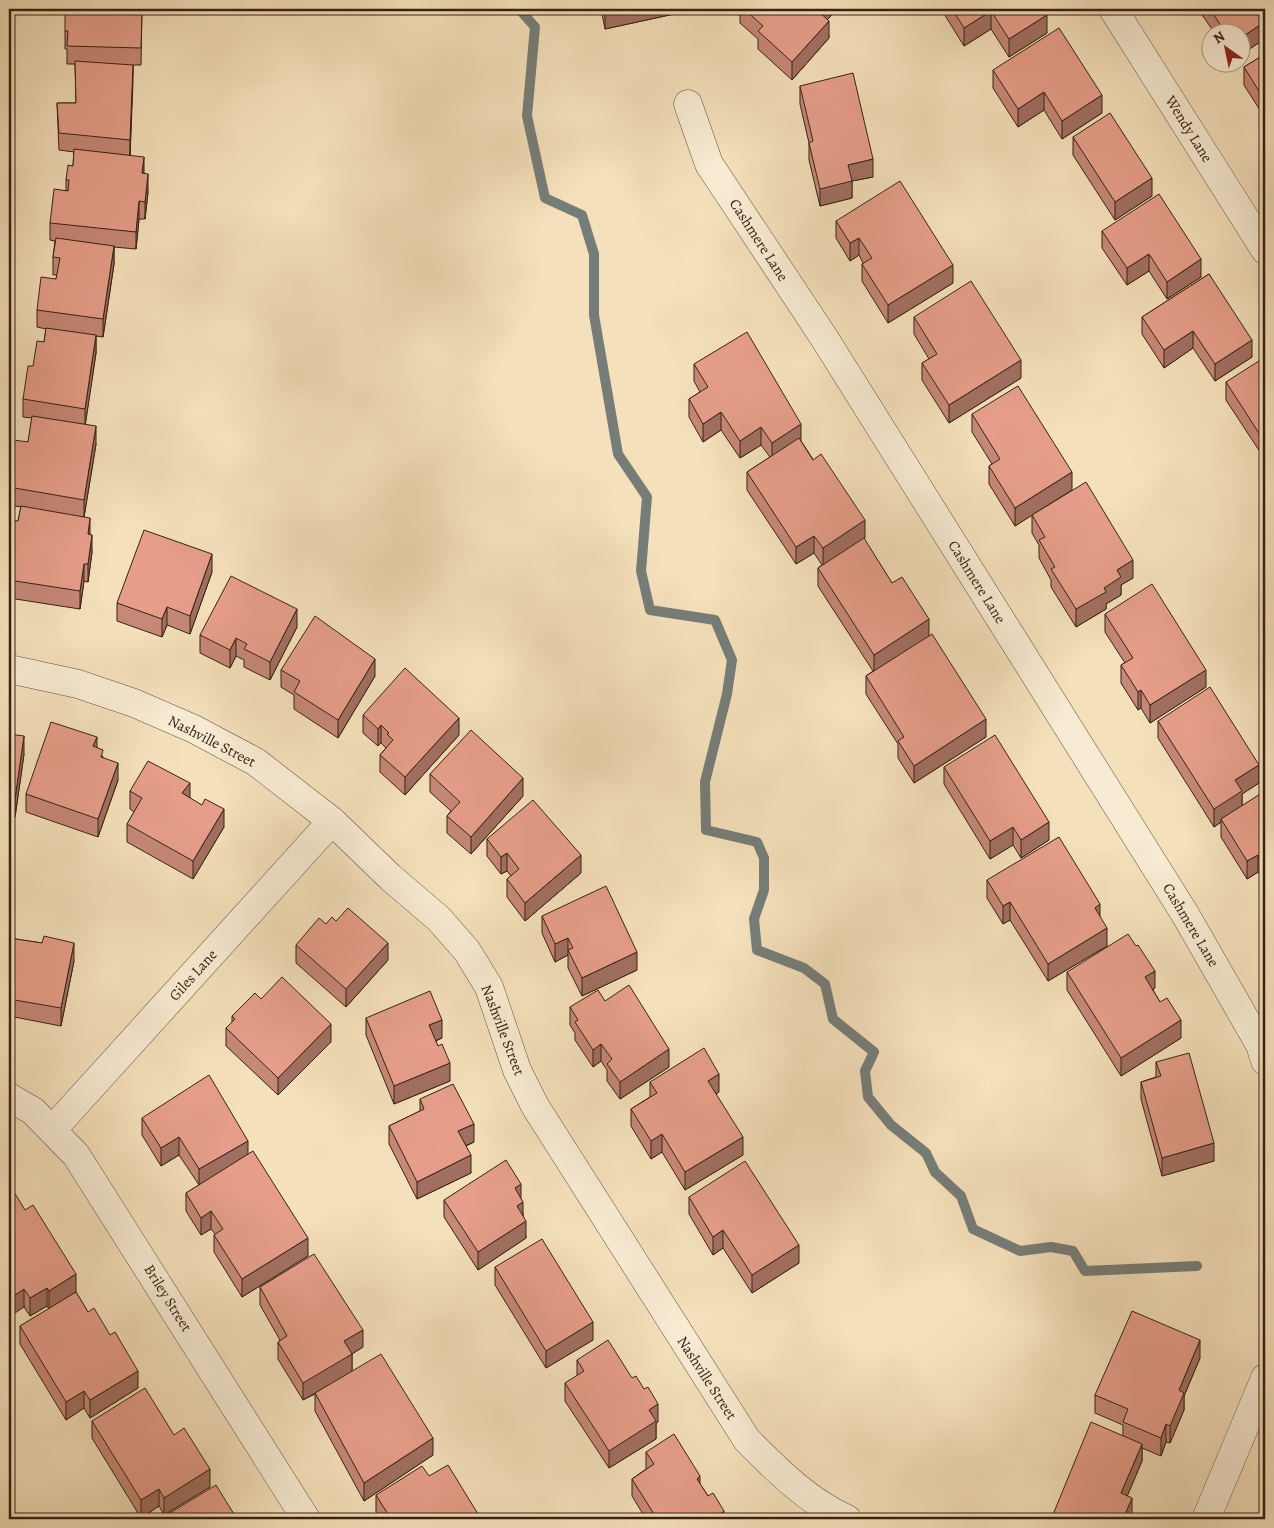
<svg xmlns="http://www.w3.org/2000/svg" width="1274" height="1528" font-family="Alegreya,serif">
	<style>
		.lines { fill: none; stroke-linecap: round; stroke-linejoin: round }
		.stream { stroke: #767d78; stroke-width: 10 }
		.minor-casing { stroke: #66523c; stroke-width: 29 }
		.minor { stroke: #f8ebd3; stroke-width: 28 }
		.wall { fill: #c68877; stroke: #362212 }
		.shaded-wall { fill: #a16f61; stroke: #362212 }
		.building { fill: #e69e8a; stroke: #362212 }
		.labels { text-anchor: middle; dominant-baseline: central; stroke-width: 4.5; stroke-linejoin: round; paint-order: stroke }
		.street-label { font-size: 15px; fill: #362212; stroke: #f8ebd3 }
	</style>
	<rect width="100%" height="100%" fill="#f4e0bb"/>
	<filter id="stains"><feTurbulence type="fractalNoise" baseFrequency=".004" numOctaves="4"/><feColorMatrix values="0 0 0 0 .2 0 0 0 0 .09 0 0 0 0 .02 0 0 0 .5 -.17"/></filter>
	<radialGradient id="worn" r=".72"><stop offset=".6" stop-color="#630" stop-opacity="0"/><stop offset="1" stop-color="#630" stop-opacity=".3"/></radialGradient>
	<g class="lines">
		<path class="stream" d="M519 9 535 27 527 116 545 198 582 215 594 254V315L618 454 647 497 641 571 650 610 715 620 732 660 727 694 705 782 706 830 757 842 764 858V890L754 919 757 950 804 968 825 984 833 1019 874 1052 865 1071 868 1097 891 1125 926 1153 935 1172 961 1196 973 1229 1020 1251 1051 1247 1073 1251 1085 1271 1197 1266"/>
		<g class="minor-casing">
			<path id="minor" d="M1113 9 1265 250
				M688 104 709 164 823 336 1185 914 1260 1045 1265 1061
				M9 669 78 684 134 703 194 729 256 762 332 821 390 877 439 919 467 951 489 987 517 1070 535 1106 747 1440C777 1470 807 1501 847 1519
				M9 1097 33 1111 76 1155 306 1519
				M53 1129 332 821
				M1206 1519 1265 1378"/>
		</g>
		<use href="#minor" class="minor"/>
	</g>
	<path class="wall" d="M142 9 141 65H133L130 155 144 173 148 192 145 219H139L136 249 114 247V264L103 337 96 336V353L85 424 96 444 84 517 90 534 92 552 88 582 84 581 80 609 9 598V533L18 521 21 507 9 505V468L28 442 32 418 23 417V399L33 366 44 342 46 329 37 327V310L56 279 57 275H53V257L55 241 50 240V223L66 190V180L73 166 74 152 59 150 57 103H76L75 64H67V49H65V31Z
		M601 9H697L605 29Z
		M732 9H833V14L827 19 829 38 792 80 758 49V39L740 23V16Z
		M941 9H1042L1047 33 1009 57 991 29 964 46Z
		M1198 9H1254L1263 40 1242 54V32H1214Z
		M1265 54V118L1244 85V67Z
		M993 70 1102 113 1062 139 1044 110 1018 127 993 88Z
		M800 86 873 177 852 181V198L820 206 809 160V143L800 104Z
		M1073 137 1152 196 1115 220 1073 155Z
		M836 221 953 283 888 323 862 281V264L863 263 859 255 850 261 836 238Z
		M1102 231 1201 277 1167 299 1149 271 1127 285 1102 248Z
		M1209 274 1252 357 1215 381 1193 348 1164 368 1142 334V317Z
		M914 317 1021 378 949 423 922 380V363L929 359 914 334Z
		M694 364 801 441 865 538 864 539 892 583 929 636 986 737 914 783 898 758V744L866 694V676L873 671 818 586V568L822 565 814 553 796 564 747 490V472L770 457 761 445 740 458 721 430 703 442 689 417V399L700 392 694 381Z
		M1265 364 1264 458 1226 400V382Z
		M972 414 1072 490 1034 514 1133 578 1121 585V595L1106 604V609L1076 627 1051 587V580L1039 558V545L1032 533V515L1015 526 989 484V466L992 464 972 432Z
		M212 572 190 634 167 625 162 637 117 621V603Z
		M1105 614 1206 687 1150 723 1141 708 1138 710 1121 683V665L1125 663 1105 632Z
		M297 627 270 680 244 667V660L236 656 230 668 200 653V635Z
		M281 670 375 676 338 738 294 709V695L281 687Z
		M363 715 459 735 405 795 380 772V755L386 748 381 743 378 746 363 733Z
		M1158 721 1259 783 1242 794V806L1265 791V893L1262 888V878L1258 872 1247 879 1221 837V822L1214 827 1158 738Z
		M9 734 24 754 15 817 9 816Z
		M97 748 118 780 98 837 26 812V794Z
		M944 767 1049 840 1021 858 1013 845 990 859 944 784Z
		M430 774 523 796 471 854 447 833V816L451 811 430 792Z
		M130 791 190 798 224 827 193 879 127 842V824L134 812 130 809Z
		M487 839 581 873 525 921 507 897V879L511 876 507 871 501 874 487 856Z
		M987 880 1100 918 1107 946 1048 981 1010 920 1003 924 987 898Z
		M542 916 637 970 582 996 568 968V955L555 962 542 933Z
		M336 921 388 960 346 1007 296 963V945L326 924Z
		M9 938 42 943 74 961 61 1026 9 1016Z
		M1067 972 1155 988 1153 990 1181 1038 1121 1076 1067 990Z
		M261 999 331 1042 278 1095 226 1046V1028L232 1022V1016Z
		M605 1001 669 1067 620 1099 607 1081V1070L601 1061 593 1067 575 1040V1033L570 1025V1007Z
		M366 1018 442 1038 436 1041 450 1081 394 1104 366 1035Z
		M1156 1062 1214 1161 1162 1176 1141 1099V1082L1156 1077Z
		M650 1082 719 1092 716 1094 743 1155 685 1190 662 1152 651 1159 631 1126V1109L650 1097Z
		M420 1099 474 1142 466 1146 471 1173 417 1199 389 1144V1126L420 1111Z
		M142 1118 248 1155 308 1256 242 1297 214 1252V1235L215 1234 211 1229 201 1235 186 1211V1193L199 1185 179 1155 161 1166 142 1135Z
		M9 1195 76 1292 88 1312 138 1388 90 1418 84 1408 66 1420 20 1344V1326L49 1309 47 1306 30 1316 24 1307Z
		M689 1197 799 1263 752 1293 723 1248 713 1255 689 1214Z
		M521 1199 526 1238 478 1270 444 1217V1200Z
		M495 1267 593 1340 546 1368 495 1285Z
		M260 1287 363 1347 352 1354V1371L433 1455 364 1501 315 1411V1394L303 1400 278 1359V1342L280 1340 260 1305Z
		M1200 1358 1184 1396V1410L1170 1443 1166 1442 1161 1456 1142 1448V1461L1127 1496 1132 1515 1130 1519H1052V1517L1123 1436V1425L1095 1413V1395Z
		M577 1360 658 1422 656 1423V1439L609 1468 565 1401V1383L577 1376Z
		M92 1421 174 1435 210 1487 164 1515 159 1506 141 1518 92 1438Z
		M646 1452 700 1484 724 1519H646L632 1496V1479L646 1469Z
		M376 1495 481 1519H380L376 1512Z"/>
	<path class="shaded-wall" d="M616 9H697L605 29V11Z
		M821 9H833V14L818 29V11Z
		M991 11V29L964 46V28Z
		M1047 15V33L1009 57V39Z
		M829 21V38L792 80V62Z
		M1263 23V40L1242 54V37Z
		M133 65V82L130 158V140Z
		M1044 92V110L1018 127V109Z
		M1102 95V113L1062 139V121Z
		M144 157V174L142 173Z
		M873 159V177L852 181V198L820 206V189L848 165Z
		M148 174V192L145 219V202Z
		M1152 178V196L1115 220V202Z
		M139 201V219L136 249V232Z
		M859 238V255L850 261V243Z
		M114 246V264L103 337V319Z
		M1149 254V271L1127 285V268Z
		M1201 259V277L1167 299V282Z
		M953 265V283L888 323V305Z
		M1193 331V348L1164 368V350Z
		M96 335V353L85 427V409Z
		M1252 340V357L1215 381V364Z
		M1021 360V378L949 423V405Z
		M721 412V430L703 442V424Z
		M801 424V442L772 461V443Z
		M96 426V444L84 517V500Z
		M761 427V445L740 458V441Z
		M1265 440V457L1264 458V441Z
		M1072 472V490L1015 526V508Z
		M90 518V536L88 534Z
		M865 520V538L823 566V548Z
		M92 535V552L88 582V564Z
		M814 536V553L796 564V547Z
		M212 554V572L190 634V616Z
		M1133 560V578L1121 585V595L1106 604V609L1076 627V609L1104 588 1117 570Z
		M84 564V581L80 609V591Z
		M167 607V625L162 637V619Z
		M297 609V627L270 680V662Z
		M929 619V637L874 672V655Z
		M236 638V656L230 668V650Z
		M375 659V676L338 738V720Z
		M1206 670V687L1150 723V705Z
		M1141 690V708L1138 710V692Z
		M459 718V735L405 795V777Z
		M986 719V737L914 783V766Z
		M381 725V743L378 746V729Z
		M24 736V754L15 817V799Z
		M97 737V755L93 746Z
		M118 763V780L98 837V819Z
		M1259 765V783L1242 794V809L1221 819V822L1214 827V809L1235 780Z
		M523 778V796L471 854V837Z
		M190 783V801L182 793Z
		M224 809V827L193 879V861Z
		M1049 822V840L1021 858V840Z
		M1013 827V845L990 859V841Z
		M507 853V871L501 874V857Z
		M581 855V873L525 921V903Z
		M1258 855V872L1247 879V861Z
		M1010 902V920L1003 924V906Z
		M1100 904V922L1095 908Z
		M1107 928V946L1048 981V964Z
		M568 938V955L555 962V944Z
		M74 943V961L61 1026V1008Z
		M388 943V960L346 1007V989Z
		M637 952V970L582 996V978Z
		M1155 971V988L1145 995V977Z
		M442 1020V1038L429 1043V1025Z
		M1181 1020V1038L1121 1076V1058Z
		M331 1024V1042L278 1095V1078Z
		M601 1044V1061L593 1067V1050Z
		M669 1049V1067L620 1099V1082Z
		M450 1063V1081L394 1104V1086Z
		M719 1074V1092L708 1099V1081Z
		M474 1124V1142L458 1149V1131Z
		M662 1134V1152L651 1159V1141Z
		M179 1137V1155L161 1166V1148Z
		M743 1137V1155L685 1190V1172Z
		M248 1141V1158L199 1187V1169Z
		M1214 1143V1161L1162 1176V1158Z
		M471 1155V1173L417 1199V1182Z
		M521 1184V1202L515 1188Z
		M523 1202V1220L517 1206Z
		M211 1211V1229L201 1235V1218Z
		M526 1221V1238L478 1270V1252Z
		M723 1230V1248L713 1255V1237Z
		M308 1238V1256L242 1297V1279Z
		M799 1245V1263L752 1293V1275Z
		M76 1274V1292L49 1309V1291Z
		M47 1288V1306L30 1316V1298Z
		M24 1289V1307L9 1317V1299Z
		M593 1322V1340L546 1368V1351Z
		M363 1330V1347L347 1357 352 1354V1372L303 1400V1383L344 1341Z
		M1200 1340V1358L1184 1396V1410L1170 1443V1426L1179 1390Z
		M138 1371V1388L90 1418V1400Z
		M84 1391V1408L66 1420V1402Z
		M658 1404V1422L656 1423V1439L609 1468V1451L649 1410Z
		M1166 1424V1442L1161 1456V1438Z
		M433 1438V1455L364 1501V1483Z
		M1142 1444V1461L1121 1511V1493Z
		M210 1469V1487L164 1515V1498Z
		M700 1476V1494L697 1479Z
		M159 1489V1506L141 1518V1500Z
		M1132 1498V1515L1130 1519H1123Z
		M724 1511V1519H719V1515Z"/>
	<path class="building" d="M65 9H142L141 48 67 46 68 31H65Z
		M605 9H616L605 11Z
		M744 9H821L818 11 829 21 792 62 758 31 763 26Z
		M952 9H1042L1047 15 1009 39 991 11 964 28Z
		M1210 9H1254L1263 23 1242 37V32H1225Z
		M1059 28 1102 95 1062 121 1044 92 1018 109 993 70Z
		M1265 54V101L1244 67Z
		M75 61 133 65 130 140 59 133 57 103H76Z
		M853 73 873 159 848 165 852 181 820 189 809 143 813 141 800 86Z
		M1110 113 1152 178 1115 202 1073 137Z
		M74 149 144 157 142 173 148 174 145 202 139 201 136 232 50 223 54 189 68 191 69 180H66L68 165 73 166Z
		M900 181 953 265 888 305 862 264 872 258 859 238 850 243 836 221Z
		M1159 194 1201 259 1167 282 1149 254 1127 268 1102 231Z
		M56 238 114 246 103 319 37 310 41 277 56 279 60 258 53 257Z
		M1209 274 1252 340 1215 364 1193 331 1164 350 1142 317Z
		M971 281 1021 360 949 405 922 363 937 354 914 317Z
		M46 328 96 335 85 409 23 399 28 366H33L37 341 44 342Z
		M747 332 801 424 772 443 761 427 740 441 721 412 703 424 689 399 708 387 694 364Z
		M1262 359 1265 364V440L1264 441 1226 382Z
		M1018 386 1072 472 1015 508 989 466 1000 459 972 414Z
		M32 416 96 426 84 500 9 487V468L14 440 28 442Z
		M799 438 813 460 821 454 865 520 823 548 814 536 796 547 747 472Z
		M1086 482 1133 560 1117 570 1121 577 1104 588 1106 592 1076 609 1051 569 1055 567 1039 540 1045 537 1032 515Z
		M21 506 90 518 88 534 92 535 88 564H84L80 591 9 580V533L11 520 18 521Z
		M144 530 212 554 190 616 167 607 162 619 117 603Z
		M864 538 892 583 902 577 929 619 874 655 818 568Z
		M231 576 297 609 270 662 244 649 247 644 236 638 230 650 200 635Z
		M1152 584 1206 670 1150 705 1141 690 1138 692 1121 665 1133 658 1105 614Z
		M315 616 375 659 338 720 294 692 300 681 281 670Z
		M932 634 986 719 914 766 898 741 904 737 866 676Z
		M405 668 459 718 405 777 380 755 393 740 387 734 389 733 381 725 378 729 363 715Z
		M1210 687 1259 765 1235 780 1242 791 1214 809 1158 721Z
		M51 722 97 737 93 746 103 750 101 757 118 763 98 819 26 794Z
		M471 730 523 778 471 837 447 816 460 802 430 774Z
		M9 734 24 736 15 799 9 798Z
		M995 735 1049 822 1021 840 1013 827 990 841 944 767Z
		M148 761 190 783 182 793 202 805 205 799 224 809 193 861 127 824 142 798 130 791Z
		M1265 791V866L1258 855 1247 861 1221 819Z
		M533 800 581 855 525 903 507 879 519 869 507 853 501 857 487 839Z
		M1059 837 1100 904 1095 908 1107 928 1048 964 1010 902 1003 906 987 880Z
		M1265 868V875L1262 870Z
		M606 886 637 952 582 978 568 950 573 948 568 938 555 944 542 916Z
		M348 908 388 943 346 989 296 945 319 918 326 924 332 917 336 921Z
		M1128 934 1136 946 1138 945 1155 971 1145 977 1160 1002 1167 998 1181 1020 1121 1058 1067 972Z
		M44 936 74 943 61 1008 9 999V938L42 943Z
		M282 977 331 1024 278 1078 226 1028 235 1019 232 1016 255 993 261 999Z
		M629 985 669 1049 620 1082 607 1064 612 1059 601 1044 593 1050 575 1022 578 1020 570 1007 598 990 605 1001Z
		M430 991 442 1020 429 1025 438 1046 442 1044 450 1063 394 1086 366 1018Z
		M704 1048 719 1074 708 1081 743 1137 685 1172 662 1134 651 1141 631 1109 657 1093 650 1082Z
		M1189 1053 1214 1143 1162 1158 1141 1082 1161 1076 1156 1062Z
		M209 1075 248 1141 199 1169 179 1137 161 1148 142 1118Z
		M453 1084 474 1124 458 1131 471 1155 417 1182 389 1126 424 1109 420 1099Z
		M253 1151 308 1238 242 1279 214 1235 223 1229 211 1211 201 1218 186 1193Z
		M506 1160 521 1184 515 1188 523 1202 517 1206 526 1221 478 1252 444 1200Z
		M745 1161 799 1245 752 1275 723 1230 713 1237 689 1197Z
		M14 1192 25 1210 33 1205 76 1274 49 1291 47 1288 30 1298 24 1289 9 1299V1195Z
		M542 1239 593 1322 546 1351 495 1267Z
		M314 1254 363 1330 344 1341 352 1354 303 1383 278 1342 287 1336 260 1287Z
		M76 1292 88 1312 94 1308 110 1335 115 1332 138 1371 90 1400 84 1391 66 1402 20 1326Z
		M1132 1311 1200 1340 1179 1390 1184 1393 1170 1426 1166 1424 1161 1438 1123 1422 1128 1409 1095 1395Z
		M608 1340 632 1378 636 1376 644 1389 648 1387 658 1404 649 1410 656 1421 609 1451 565 1383 584 1371 577 1360Z
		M381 1354 433 1438 364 1483 315 1393Z
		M145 1388 174 1435 184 1428 210 1469 164 1498 159 1489 141 1500 92 1421Z
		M1091 1422 1142 1444 1121 1493 1132 1498 1123 1519H1058L1052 1517Z
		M674 1434 700 1476 697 1479 708 1496 713 1493 724 1511 719 1515 722 1519H657L632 1479 654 1464 646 1452Z
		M448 1465 481 1519H391L376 1495 422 1466 429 1476Z
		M216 1485 237 1519H160Z"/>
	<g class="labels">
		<g class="street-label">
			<text transform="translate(1189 129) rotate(58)">Wendy Lane</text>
			<text transform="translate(759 240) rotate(57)">Cashmere Lane</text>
			<text transform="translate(977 582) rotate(58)">Cashmere Lane</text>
			<text transform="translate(212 741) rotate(27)">Nashville Street</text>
			<text transform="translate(1191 925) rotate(59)">Cashmere Lane</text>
			<text transform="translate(193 975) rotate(-48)">Giles Lane</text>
			<text transform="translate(503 1030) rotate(69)">Nashville Street</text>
			<text transform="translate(168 1298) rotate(58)">Briley Street</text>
			<text transform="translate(707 1378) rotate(57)">Nashville Street</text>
		</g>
	</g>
	<rect width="1274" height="1528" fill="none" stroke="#f4e0bb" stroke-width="30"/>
	<rect x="10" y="10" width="1254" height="1508" fill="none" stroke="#362212" stroke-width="2.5"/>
	<rect x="15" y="15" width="1244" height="1498" fill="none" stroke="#362212"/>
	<g transform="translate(1226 48) rotate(327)"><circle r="24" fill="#f8ebd3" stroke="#aa9b86"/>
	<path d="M0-4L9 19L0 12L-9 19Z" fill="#8f2418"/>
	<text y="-8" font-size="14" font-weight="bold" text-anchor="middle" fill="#362212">N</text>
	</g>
	<rect width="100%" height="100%" filter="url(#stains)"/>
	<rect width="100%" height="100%" fill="url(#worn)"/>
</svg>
